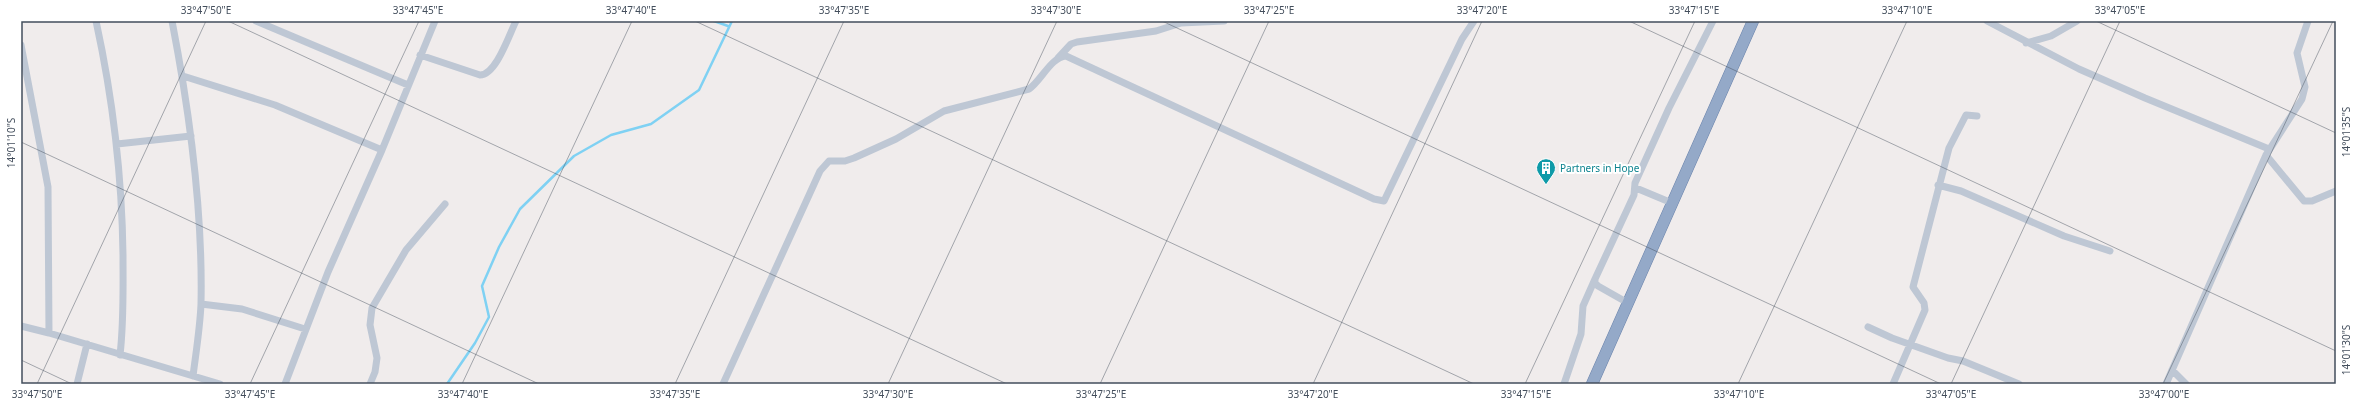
<svg xmlns="http://www.w3.org/2000/svg" width="2357" height="405" font-family="'Noto Sans',sans-serif">
	<style>
		.lines { fill: none; stroke-linecap: round; stroke-linejoin: round }
		.stream { stroke: #7fd1f3; stroke-width: 2.5 }
		.trunk-casing { stroke: #6b84ac; stroke-width: 12 }
		.minor { stroke: #bec7d4; stroke-width: 7 }
		.trunk { stroke: #94a9c8; stroke-width: 11 }
		.ticks { fill: none; stroke: #434e5c; stroke-width: 1; stroke-opacity: 0.45 }
		.labels { text-anchor: middle; dominant-baseline: central; stroke-width: 4; stroke-linejoin: round; paint-order: stroke }
		.culture-label { font-size: 10px; fill: #0d838f; stroke: #fff; text-anchor: start }
		.neatline { fill: none; stroke: #434e5c; stroke-width: 1.5 }
		.ticks-label { font-size: 10px; text-anchor: middle; fill: #434e5c }
	</style>
	<rect width="100%" height="100%" fill="#f0ecec"/>
	<g class="lines">
		<path class="stream" d="M714 21 728 26
			M447 384 475 343 489 317 482 286 499 247 520 209 574 156 611 135 651 124 699 90 732 21"/>
		<g class="trunk-casing">
			<path id="trunk" d="M1592 384 1753 21"/>
		</g>
		<path class="minor" d="M96 21C113 99 122 175 123 255 123 289 124 321 120 355
			M172 21C190 114 203 209 201 304 200 328 196 352 193 376
			M256 21 408 85
			M1987 21 2079 69 2145 98 2269 149
			M2026 43 2051 36 2077 21
			M21 45 48 187 49 333
			M420 55 480 75C496 75 509 35 516 21
			M1058 58 1071 44 1077 42 1156 31 1181 23 1224 21
			M183 76 275 105 382 150
			M117 144 191 136
			M2266 155 2304 201H2312L2336 191
			M1938 185 1961 191 2064 236 2110 251
			M1636 188 1672 203
			M1628 303 1598 286 1595 283V279L1634 195 1635 183 1669 108 1713 21
			M201 304 242 309 305 329
			M21 326 49 333 220 384
			M1868 327 1892 338 1948 358 1963 361 2019 384
			M2172 370 2186 384
			M77 384 87 344
			M285 384 328 272 382 150 435 21
			M370 384 375 372 377 358 370 325 372 308 406 250 445 204
			M723 384 820 171 829 161H845L854 158 896 139 944 111 1029 89C1041 81 1051 57 1066 56L1374 199 1384 201 1462 39 1474 21
			M1564 384 1581 334 1583 306 1595 279
			M1893 384 1925 310 1924 303 1913 287 1949 148 1966 115 1977 116
			M2166 384 2266 155 2302 99 2305 87 2297 53 2308 21"/>
		<use href="#trunk" class="trunk"/>
	</g>
	<path class="ticks" d="M228 21 1007 384M695 21 1474 384M1162 21 1941 384M1629 21 2336 351M2096 21 2336 133M21 142 539 384M21 360 72 384M37 384 206 21M250 384 419 21M462 384 632 21M675 384 844 21M888 384 1057 21M1100 384 1269 21M1313 384 1482 21M1525 384 1695 21M1738 384 1907 21M1951 384 2120 21M2163 384 2333 21"/>
	<defs>
		<g id="building-pin" transform="scale(1)"><path d="M0 17L-7.5 6A9.5 9.5 0 1 1 7.5 6Z" fill="#0f9aa8" stroke="#fff"/><path d="M-4-6H4V6H1V3H-1V6H-4ZM-2.5-4.3h1.7v1.8h-1.7ZM.8-4.3h1.7v1.8H.8ZM-2.5-1h1.7V.8h-1.7ZM.8-1h1.7V.8H.8Z" fill="#fff"/></g>
	</defs>
	<g fill-rule="evenodd">
		<use href="#building-pin" x="1546" y="168"/>
	</g>
	<g class="labels">
		<g class="culture-label">
			<text x="1560" y="168">Partners in Hope</text>
		</g>
	</g>
	<rect width="2357" height="405" fill="none" stroke="#ffffff" stroke-width="44"/>
	<rect x="22" y="22" width="2313" height="361" class="neatline"/>
	<g class="ticks-label">
		<text x="206" y="14">33°47'50"E</text>
		<text x="418" y="14">33°47'45"E</text>
		<text x="631" y="14">33°47'40"E</text>
		<text x="844" y="14">33°47'35"E</text>
		<text x="1056" y="14">33°47'30"E</text>
		<text x="1269" y="14">33°47'25"E</text>
		<text x="1482" y="14">33°47'20"E</text>
		<text x="1694" y="14">33°47'15"E</text>
		<text x="1907" y="14">33°47'10"E</text>
		<text x="2120" y="14">33°47'05"E</text>
		<text transform="translate(2346 132) rotate(-90)" y="4">14°01'35"S</text>
		<text transform="translate(11 143) rotate(-90)" y="4">14°01'10"S</text>
		<text transform="translate(2346 350) rotate(-90)" y="4">14°01'30"S</text>
		<text x="37" y="398">33°47'50"E</text>
		<text x="250" y="398">33°47'45"E</text>
		<text x="463" y="398">33°47'40"E</text>
		<text x="675" y="398">33°47'35"E</text>
		<text x="888" y="398">33°47'30"E</text>
		<text x="1101" y="398">33°47'25"E</text>
		<text x="1313" y="398">33°47'20"E</text>
		<text x="1526" y="398">33°47'15"E</text>
		<text x="1739" y="398">33°47'10"E</text>
		<text x="1951" y="398">33°47'05"E</text>
		<text x="2164" y="398">33°47'00"E</text>
	</g>
</svg>
